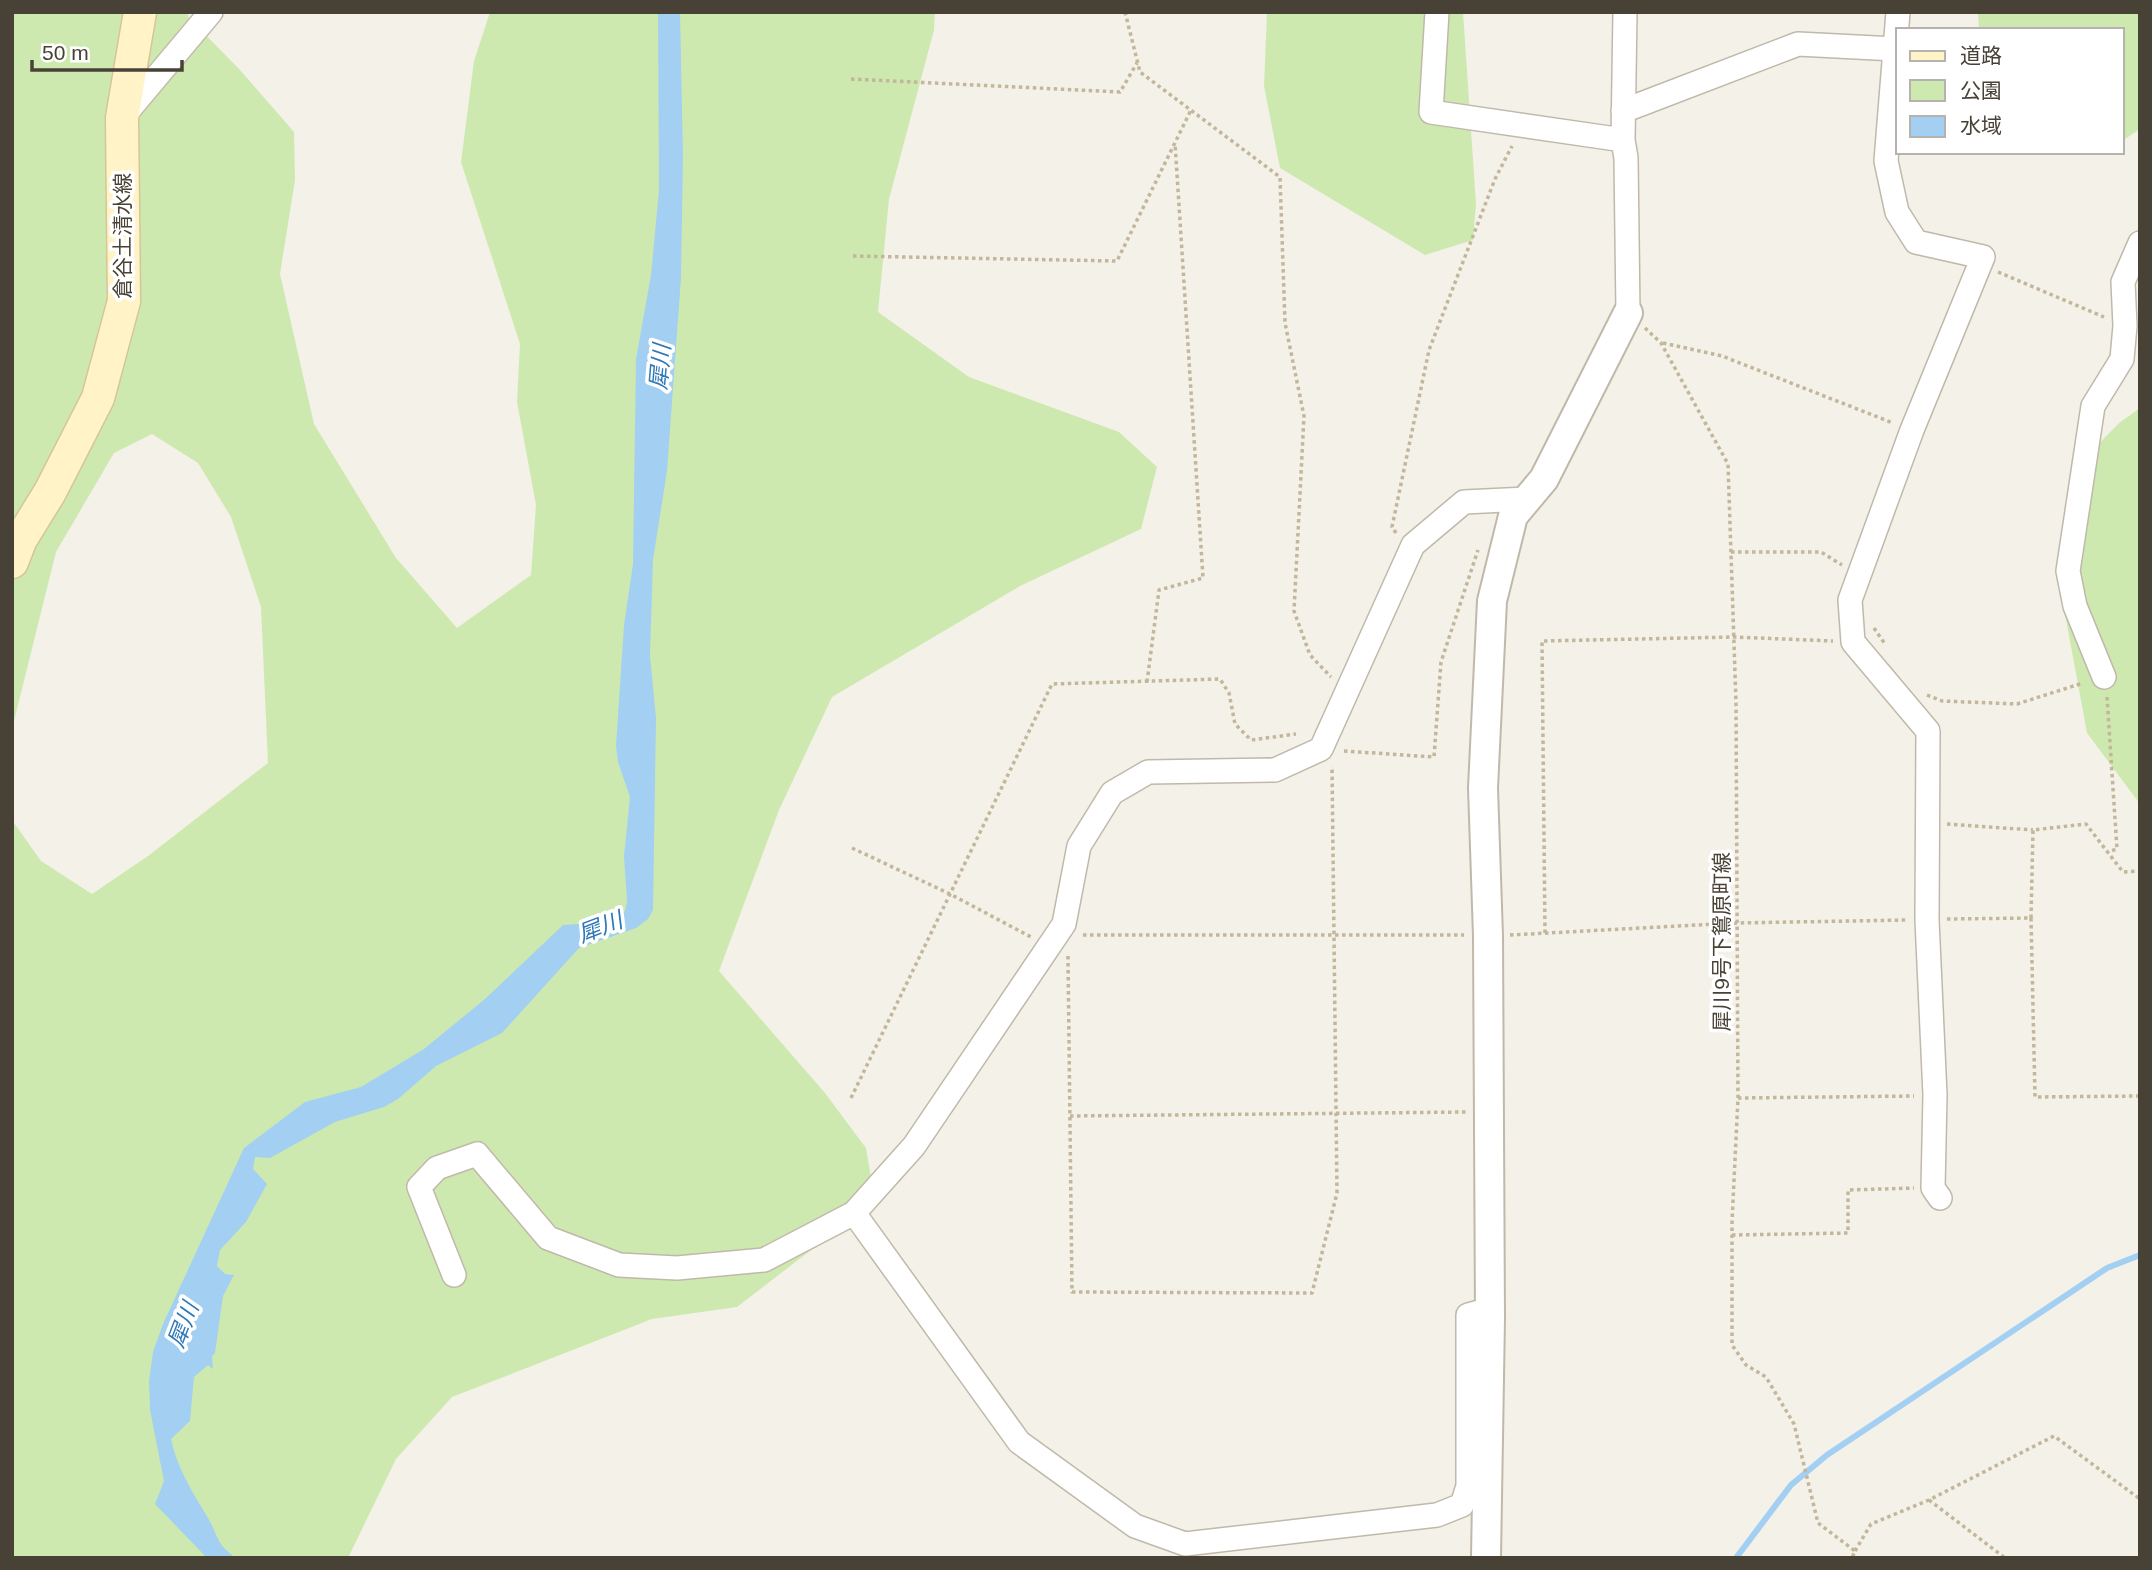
<svg xmlns="http://www.w3.org/2000/svg" width="2152" height="1570" font-family="Arial,'Noto Sans JP',sans-serif">
	<style>
		.green { fill: #cee9b0 }
		.water { fill: #a3cff2 }
		.lines { fill: none; stroke-linecap: round; stroke-linejoin: round }
		.stream { stroke: #a3cff2; stroke-width: 6 }
		.minor-casing { stroke: #c0b9aa; stroke-width: 26 }
		.tertiary-casing { stroke: #c0b9aa; stroke-width: 32 }
		.secondary-casing { stroke: #d5c697; stroke-width: 35 }
		.path { stroke: #c2b69b; stroke-width: 3.5; stroke-dasharray: 3.5 3.5; stroke-linecap: butt }
		.minor { stroke: #fff; stroke-width: 23 }
		.tertiary { stroke: #fff; stroke-width: 28 }
		.secondary { stroke: #fff3c7; stroke-width: 32 }
		.labels { text-anchor: middle; dominant-baseline: central; stroke-width: 7; stroke-linejoin: round; paint-order: stroke }
		.street-label { font-size: 21px; fill: #484236; stroke: #fff }
		.water-label { font-size: 23px; font-style: italic; fill: #2d78b7; stroke: #fff }
	</style>
	<rect width="100%" height="100%" fill="#f4f1e8"/>
	<path class="green" d="M12 12H187L189 18 240 70 294 132 295 180 280 274 314 424 396 558 457 628 531 575 536 505 517 402 520 344 461 162 474 61 490 12H935L934 30 889 199 878 312 969 377 1119 432 1157 467 1141 529 1020 586 832 697 779 810 719 971 825 1093 866 1148 876 1207 815 1247 737 1307 652 1319 452 1397 396 1459 348 1558H12V820L41 861 92 894 148 856 268 763 261 607 231 517 198 463 152 434 114 453 56 552 12 729Z
		M1267 12H1463L1476 204 1473 240 1425 255 1280 168 1264 86Z
		M1978 12H2140V129L2122 141V30H1979Z
		M2140 408V804L2087 733 2063 603 2072 471 2119 423Z"/>
	<path class="water" d="M658 12H680L683 157 681 278 667 471 653 560 650 656 656 718 653 910 648 919 636 928 579 948 502 1033 436 1066 398 1099 384 1107 335 1122 270 1158 255 1157 253 1169 267 1184 246 1222 220 1250 217 1266 225 1274 234 1275 223 1296 215 1353 212 1356 213 1369 208 1365 194 1377 190 1421 171 1439C177 1468 193 1493 208 1518 220 1538 214 1542 236 1558H207L155 1504 164 1481 150 1410 149 1381 153 1352 163 1324 244 1148 305 1102 361 1087 424 1049 485 999 563 925 606 922 625 911 627 901 624 856 630 797 618 762 616 746 624 625 633 564 636 359 651 275 659 190Z"/>
	<g class="lines">
		<path class="stream" d="M1736 1558 1791 1485 1827 1455 2107 1268 2140 1255"/>
		<g class="minor-casing">
			<path id="minor" d="M1437 12 1431 112 1623 140
				M1625 12 1623 140 1626 158 1628 313
				M1898 12 1886 161 1897 212 1916 242 1983 257 1912 430 1850 600 1853 642 1928 731 1927 920 1935 1095 1933 1188 1940 1198
				M1623 111 1798 44 1895 49
				M122 118 211 12
				M2104 677 2075 606 2068 571 2093 406 2122 359 2125 326 2123 282 2140 243
				M854 1213 1019 1442 1135 1526 1185 1544 1437 1515 1462 1505 1468 1486V1315L1490 1309
				M454 1275 419 1187 437 1168 477 1154 548 1238 619 1265 677 1268 764 1260 854 1213 914 1146 1064 924 1079 846 1112 793 1148 772 1275 770 1321 749 1413 545 1464 502 1527 499"/>
		</g>
		<g class="tertiary-casing">
			<path id="tertiary" d="M1486 1558 1490 1318 1488 936 1483 788 1492 601 1513 516 1544 479 1628 313"/>
		</g>
		<g class="secondary-casing">
			<path id="secondary" d="M12 562 21 539 50 492 98 398 124 301 122 118 140 12"/>
		</g>
		<path class="path" d="M1125 12 1140 72 1280 177 1285 323 1304 416 1294 611 1310 655 1331 677
			M851 79 1120 92 1137 63
			M853 256 1117 261 1191 110
			M1998 272 2104 317
			M1645 328 1661 343 1728 464 1736 703 1738 1098 1732 1222V1345L1746 1365 1766 1377 1794 1424 1818 1523 1855 1551 1852 1558
			M1663 343 1722 356 1893 423
			M1396 533 1392 527 1429 350 1495 179 1512 146
			M1731 552H1821L1842 565
			M1874 628 1885 644
			M1147 682 1159 590 1203 578 1175 143
			M1927 695 1942 701 2017 704 2083 683
			M2107 697 2117 849 2108 852
			M1344 751 1434 757 1441 662 1478 550
			M1947 824 2033 830
			M852 848 950 894 1031 937
			M2031 918 2035 1097 2140 1096
			M1947 919 2031 918 2033 830 2086 824 2123 872 2140 871
			M1545 933 1542 641 1734 637 1833 641
			M1083 935H1464
			M1510 935 1735 923 1908 920
			M1068 956 1072 1292 1312 1293 1337 1193 1332 766
			M851 1098 1052 684 1220 679 1229 693 1235 724 1251 740 1296 734
			M1738 1098 1914 1096
			M1070 1116 1466 1112
			M1732 1235 1848 1233V1190L1914 1188
			M1929 1500 2005 1558
			M1855 1551 1871 1524 1929 1500 2054 1436 2140 1499"/>
		<use href="#minor" class="minor"/>
		<use href="#tertiary" class="tertiary"/>
		<use href="#secondary" class="secondary"/>
	</g>
	<g class="labels">
		<g class="street-label">
			<text transform="translate(122 236) rotate(-90)">倉谷土清水線</text>
			<text transform="translate(1721 942) rotate(-90)">犀川9号下鴛原町線</text>
		</g>
		<g class="water-label">
			<text transform="translate(660 367) rotate(-85)">犀川</text>
			<text transform="translate(600 927) rotate(-21)">犀川</text>
			<text transform="translate(183 1325) rotate(-69)">犀川</text>
		</g>
	</g>
	<rect width="2152" height="1570" fill="none" stroke="#484236" stroke-width="28"/>
	<rect x="1896" y="28" width="228" height="126" fill="#ffffff" stroke="#b6b3af" stroke-width="2"/>
	<rect x="1910" y="51" width="35" height="10" fill="#fff3c7" stroke="#b6b3af" stroke-width="2"/>
	<text x="1960" y="63" font-size="21" fill="#484236">道路</text>
	<rect x="1910" y="80" width="35" height="21" fill="#cee9b0" stroke="#b6b3af" stroke-width="2"/>
	<text x="1960" y="98" font-size="21" fill="#484236">公園</text>
	<rect x="1910" y="116" width="35" height="21" fill="#a3cff2" stroke="#b6b3af" stroke-width="2"/>
	<text x="1960" y="133" font-size="21" fill="#484236">水域</text>
	<path d="M32 60v10h150v-10" fill="none" stroke="#484236" stroke-width="3.5"/>
	<text x="42" y="60" font-size="21" fill="#484236" stroke="#ffffff" stroke-width="5" paint-order="stroke">50 m</text>
</svg>
